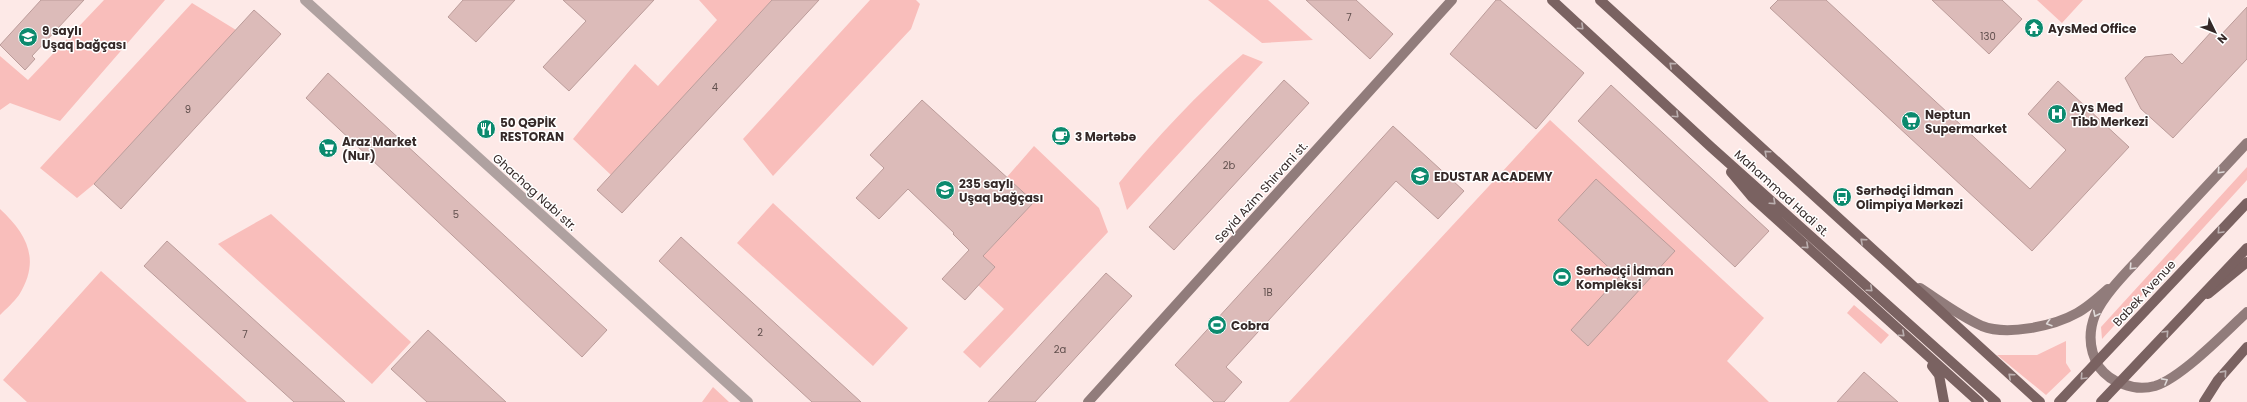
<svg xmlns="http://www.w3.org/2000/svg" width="2247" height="402" font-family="Poppins,sans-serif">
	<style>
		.green { fill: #f9bebb }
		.building { fill: #dcbbb9; stroke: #bb9c9a }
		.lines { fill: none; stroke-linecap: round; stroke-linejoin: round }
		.minor { stroke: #afa1a0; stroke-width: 10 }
		.secondary { stroke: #917c7b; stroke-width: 10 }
		.primary { stroke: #7a6261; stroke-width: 10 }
		.primary-bridge { stroke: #7a6261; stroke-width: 10 }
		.oneway { stroke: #bcb0b0 }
		.oneway2 { stroke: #ded8d7 }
		.labels { text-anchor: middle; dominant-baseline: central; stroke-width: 3; stroke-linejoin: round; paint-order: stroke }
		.number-label { font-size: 10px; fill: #5f4e4c }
		.poi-label { font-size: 12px; font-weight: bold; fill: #352928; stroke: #fff; text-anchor: start }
		.street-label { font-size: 12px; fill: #352928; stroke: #fff }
	</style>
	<rect width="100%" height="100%" fill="#fde9e7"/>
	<path class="green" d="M104 0H165L60 121 10 103 0 110V56L28 80Z
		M699 0H772L611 175 573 139 635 64 658 86 717 20Z
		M870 0H916L920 4 911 29 773 176 743 139Z
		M1208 0H1268L1313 40 1262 43Z
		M2037 0H2083L2062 23Z
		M192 3 236 30 94 184 77 198 40 168Z
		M1243 54 1263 62 1127 210 1119 183C1157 137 1198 93 1243 54Z
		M1550 120 1764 318 1727 361 1769 402H1289Z
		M1034 146 1099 208 1108 232 980 368 963 352 1004 309 978 285 995 267 983 256 1034 202 1007 177Z
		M2247 167V180L2102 339 2101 327Z
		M773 203 908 328 873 366 737 243Z
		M0 209C27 234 41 260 19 295 14 302 6 309 0 315Z
		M271 214 411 342 372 384 218 244Z
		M101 271 247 402H27L3 380Z
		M1854 305 1889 335 1881 344 1847 313Z
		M2066 341V363L2071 371 2046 395 1997 355H2037Z
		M713 387 729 402H702Z"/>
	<path class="building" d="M41 0H84L32 56 35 59 25 70 0 45Z
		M463 0H515L476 42 448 17Z
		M563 0H654L569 91 543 67 586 21Z
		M772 0H819L622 213 597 190Z
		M1306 0H1356L1393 34 1370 59Z
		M1496 0H1500L1584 73 1536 129 1450 54Z
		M1778 0H1826L2030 189 2066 150 2028 114 2058 81 2129 147 2032 251 1770 8Z
		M1932 0H2002L2022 19 1989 54Z
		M2247 7V59L2173 138 2141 109 2125 78 2145 57 2172 54 2182 64 2213 30 2220 36Z
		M254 10 281 34 121 209 94 184Z
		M328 73 607 330 582 357 306 98Z
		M1284 80 1309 103 1174 250 1149 227Z
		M1611 85 1769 231 1735 267 1578 121Z
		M922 100 1034 202 983 256 995 267 965 300 942 279 969 250 953 234 954 233 908 189 879 219 856 198 884 168 870 155Z
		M1393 126 1464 191 1438 219 1396 181 1226 367 1242 382 1224 402H1214L1175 365Z
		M1596 179 1675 251 1588 346 1571 330 1619 277 1558 220Z
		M681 237 861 402H812L659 261Z
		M167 241 345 402H294L144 266Z
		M1106 273 1132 296 1035 402H988Z
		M428 330 506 402H427L391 369Z
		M1864 372 1898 402H1837Z"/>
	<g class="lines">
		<path class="minor" d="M305 0 748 402"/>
		<path class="secondary" d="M2247 143C2214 178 2181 214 2148 249 2131 268 2105 292 2095 315 2088 333 2089 350 2099 367 2105 375 2113 381 2123 384 2133 388 2144 389 2155 386 2181 378 2226 332 2247 312
			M1920 288C1940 301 1960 316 1982 326 2007 336 2054 326 2077 313 2088 307 2098 298 2108 289
			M1088 402 1452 0"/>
		<path class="primary" d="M1552 0 1711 147 1996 402
			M1600 0 2040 402
			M1731 172 1752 197 1979 402
			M2208 294 2247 262
			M1932 366 1939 375 1944 402
			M2204 402 2218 380 2247 347"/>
		<path class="primary-bridge" d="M2059 402 2247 203
			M2101 402 2247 248"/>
	</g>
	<defs><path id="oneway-chevron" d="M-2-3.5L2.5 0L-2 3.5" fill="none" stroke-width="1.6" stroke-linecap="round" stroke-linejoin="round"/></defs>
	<g class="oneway">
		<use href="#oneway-chevron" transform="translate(1581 27) rotate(43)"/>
		<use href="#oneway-chevron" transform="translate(1672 65) rotate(-138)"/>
		<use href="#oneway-chevron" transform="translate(1676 115) rotate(43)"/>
		<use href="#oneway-chevron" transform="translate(1767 153) rotate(-138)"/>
		<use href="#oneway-chevron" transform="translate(1773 202) rotate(42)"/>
		<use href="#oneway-chevron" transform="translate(2220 231) rotate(133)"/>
		<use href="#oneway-chevron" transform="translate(1863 241) rotate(-138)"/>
		<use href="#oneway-chevron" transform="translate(1806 246) rotate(42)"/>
		<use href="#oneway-chevron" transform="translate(1870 289) rotate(42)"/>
		<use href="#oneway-chevron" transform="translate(2166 333) rotate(-47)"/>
		<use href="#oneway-chevron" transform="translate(1902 334) rotate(42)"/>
		<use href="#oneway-chevron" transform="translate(2224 373) rotate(-48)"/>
		<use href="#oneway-chevron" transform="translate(2011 376) rotate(-138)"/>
		<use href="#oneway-chevron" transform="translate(2083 377) rotate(133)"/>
	</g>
	<g class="oneway2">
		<use href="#oneway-chevron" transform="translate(2220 171) rotate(133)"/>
		<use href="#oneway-chevron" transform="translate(2132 267) rotate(133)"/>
		<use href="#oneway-chevron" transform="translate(2096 314) rotate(117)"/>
		<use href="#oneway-chevron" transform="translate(2049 323) rotate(163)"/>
		<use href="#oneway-chevron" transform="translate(2165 381) rotate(-29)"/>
	</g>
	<defs>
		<g id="temple-disc" transform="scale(1)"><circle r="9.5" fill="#0c8a6e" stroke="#fff"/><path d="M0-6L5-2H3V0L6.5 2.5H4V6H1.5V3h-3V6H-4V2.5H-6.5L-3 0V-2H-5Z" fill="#fff"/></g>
		<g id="school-disc" transform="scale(1)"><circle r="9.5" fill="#0c8a6e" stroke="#fff"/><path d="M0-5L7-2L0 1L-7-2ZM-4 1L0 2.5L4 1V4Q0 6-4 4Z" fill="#fff"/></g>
		<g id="hospital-disc" transform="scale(1)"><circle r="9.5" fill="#0c8a6e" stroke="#fff"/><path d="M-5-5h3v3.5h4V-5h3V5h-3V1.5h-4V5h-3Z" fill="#fff"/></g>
		<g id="supermarket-disc" transform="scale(1)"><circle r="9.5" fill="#0c8a6e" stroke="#fff"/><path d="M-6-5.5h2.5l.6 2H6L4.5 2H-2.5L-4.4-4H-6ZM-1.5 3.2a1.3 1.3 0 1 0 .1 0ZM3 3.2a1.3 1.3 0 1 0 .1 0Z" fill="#fff"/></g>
		<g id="restaurant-disc" transform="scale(1)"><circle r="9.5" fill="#0c8a6e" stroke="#fff"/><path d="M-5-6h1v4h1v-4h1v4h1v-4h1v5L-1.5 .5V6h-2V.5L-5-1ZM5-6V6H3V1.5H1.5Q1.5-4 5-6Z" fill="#fff"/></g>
		<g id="cafe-disc" transform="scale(1)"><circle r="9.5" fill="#0c8a6e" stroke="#fff"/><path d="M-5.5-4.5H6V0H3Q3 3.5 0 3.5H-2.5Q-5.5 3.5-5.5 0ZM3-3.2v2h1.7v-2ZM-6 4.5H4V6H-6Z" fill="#fff"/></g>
		<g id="university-disc" transform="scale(1)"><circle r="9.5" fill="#0c8a6e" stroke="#fff"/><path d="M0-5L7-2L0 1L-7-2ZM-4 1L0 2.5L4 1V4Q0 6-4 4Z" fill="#fff"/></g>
		<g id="bus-disc" transform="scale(1)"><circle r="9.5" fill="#0c8a6e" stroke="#fff"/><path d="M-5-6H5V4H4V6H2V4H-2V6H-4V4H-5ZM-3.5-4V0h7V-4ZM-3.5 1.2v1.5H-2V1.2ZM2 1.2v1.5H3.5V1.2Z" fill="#fff"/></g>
		<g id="stadium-disc" transform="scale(1)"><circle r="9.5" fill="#0c8a6e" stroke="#fff"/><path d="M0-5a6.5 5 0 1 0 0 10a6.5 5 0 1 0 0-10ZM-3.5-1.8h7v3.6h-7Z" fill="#fff"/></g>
	</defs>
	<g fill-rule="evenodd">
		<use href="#temple-disc" x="2034" y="28"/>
		<use href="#school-disc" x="28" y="37"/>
		<use href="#hospital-disc" x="2057" y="114"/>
		<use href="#supermarket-disc" x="1911" y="121"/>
		<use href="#restaurant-disc" x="486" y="129"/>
		<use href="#cafe-disc" x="1061" y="136"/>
		<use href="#supermarket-disc" x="328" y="148"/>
		<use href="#university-disc" x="1420" y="176"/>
		<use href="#school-disc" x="945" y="190"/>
		<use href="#bus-disc" x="1842" y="197"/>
		<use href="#stadium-disc" x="1562" y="277"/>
		<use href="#stadium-disc" x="1217" y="325"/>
	</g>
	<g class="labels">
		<g class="number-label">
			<text x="1349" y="17">7</text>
			<text x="1988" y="36">130</text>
			<text x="715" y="87">4</text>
			<text x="188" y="109">9</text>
			<text x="1229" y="165">2b</text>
			<text x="456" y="214">5</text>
			<text x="1268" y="292">1B</text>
			<text x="760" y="332">2</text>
			<text x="245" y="334">7</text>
			<text x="1060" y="349">2a</text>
		</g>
		<g class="poi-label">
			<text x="2048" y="28">AysMed Office</text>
			<text x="42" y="30">9 saylı<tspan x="42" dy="14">Uşaq bağçası</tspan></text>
			<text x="2071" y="107">Ays Med<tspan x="2071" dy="14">Tibb Merkezi</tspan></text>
			<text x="1925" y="114">Neptun<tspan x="1925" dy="14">Supermarket</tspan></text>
			<text x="500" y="122">50 QƏPİK<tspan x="500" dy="14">RESTORAN</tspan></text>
			<text x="1075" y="136">3 Mərtəbə</text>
			<text x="342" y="141">Araz Market<tspan x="342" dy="14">(Nur)</tspan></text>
			<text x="1434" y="176">EDUSTAR ACADEMY</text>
			<text x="959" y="183">235 saylı<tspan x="959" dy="14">Uşaq bağçası</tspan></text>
			<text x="1856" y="190">Sərhədçi İdman<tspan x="1856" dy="14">Olimpiya Mərkəzi</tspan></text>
			<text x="1576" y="270">Sərhədçi İdman<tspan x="1576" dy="14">Kompleksi</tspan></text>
			<text x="1231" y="325">Cobra</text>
		</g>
		<g class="street-label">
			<text transform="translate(535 192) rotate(42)">Ghachag Nabi str.</text>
			<text transform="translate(1261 192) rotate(-48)">Seyid Azim Shirvani st.</text>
			<text transform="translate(1782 193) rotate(42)">Mahammad Hadi st.</text>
			<text transform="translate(2144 293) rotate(-47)">Babek Avenue</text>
		</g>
	</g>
	<g transform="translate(2215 32) rotate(133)" stroke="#ffffff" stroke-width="3" paint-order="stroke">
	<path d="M0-3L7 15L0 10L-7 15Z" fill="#352928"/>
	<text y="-6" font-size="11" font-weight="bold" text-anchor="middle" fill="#352928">N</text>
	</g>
</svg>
